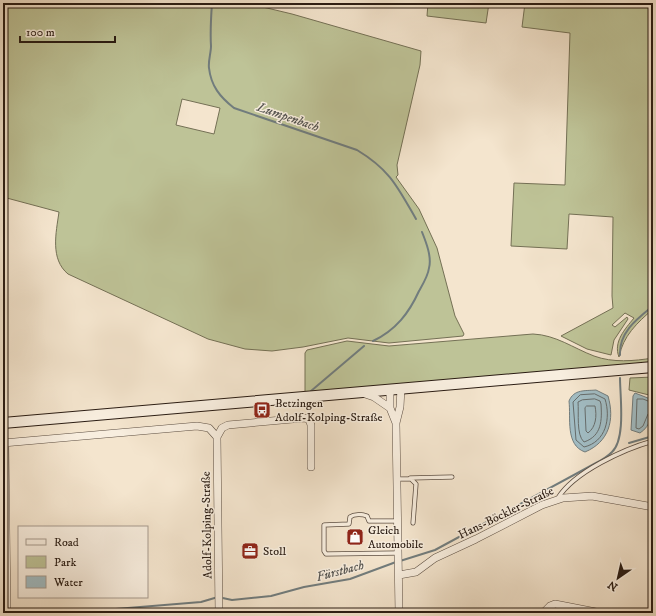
<svg xmlns="http://www.w3.org/2000/svg" width="656" height="616" font-family="'IM FELL DW Pica',serif">
	<style>
		.green { fill: #bec397; stroke: #747055; fill-rule: evenodd }
		.water { fill: #a1bcc3; stroke: #717c7d }
		.lines { fill: none; stroke-linecap: round; stroke-linejoin: round }
		.shore { stroke: #666c6b; stroke-width: 1 }
		.stream { stroke: #717c7d; stroke-width: 2 }
		.lane-casing { stroke: #5c4e42; stroke-width: 5 }
		.street-casing { stroke: #5c4e42; stroke-width: 8 }
		.secondary-casing { stroke: #2a1c13; stroke-width: 12 }
		.lane { stroke: #f8eedf; stroke-width: 3.5 }
		.street { stroke: #f8eedf; stroke-width: 7 }
		.secondary { stroke: #f8eedf; stroke-width: 10 }
		.labels { text-anchor: middle; dominant-baseline: central; stroke-width: 3; stroke-linejoin: round; paint-order: stroke }
		.poi-label { font-size: 12px; fill: #2a1c13; stroke: #f8eedf; text-anchor: start }
		.street-label { font-size: 12px; fill: #2a1c13; stroke: #f8eedf }
		.water-label { font-size: 13px; font-style: italic; fill: #545451; stroke: #f8eedf }
	</style>
	<rect width="100%" height="100%" fill="#f4e5ce"/>
	<filter id="stains"><feTurbulence type="fractalNoise" baseFrequency=".005" numOctaves="4"/><feColorMatrix values="0 0 0 0 .2 0 0 0 0 .09 0 0 0 0 .02 0 0 0 .5 -.17"/></filter>
	<radialGradient id="worn" r=".72"><stop offset=".6" stop-color="#630" stop-opacity="0"/><stop offset="1" stop-color="#630" stop-opacity=".3"/></radialGradient>
	<path class="green" d="M3 3H246L292 14 421 51 420 65 397 165 398 175 396 177 419 209 437 248 455 316 464 334 463 336 389 343 348 338 303 347 272 351 245 349 208 339 68 274C50 259 56 233 59 212L3 197ZM182 99 220 108 214 134 176 125Z
		M428 3H489L486 23 427 16Z
		M525 3H653V309C637 323 623 336 619 357 613 342 625 329 634 318L625 313 612 325 615 327 627 317 628 319 614 340 611 355 587 349 561 336 613 308 612 296 613 217 569 214 567 249 511 246 514 183 565 185 570 33 522 27Z
		M533 334C556 335 573 348 594 356 613 363 634 361 653 358V362L307 393 305 391V353L307 350 347 341 389 346Z
		M653 377V396L629 390 630 378Z"/>
	<path class="water" d="M596 390 608 396C615 420 609 442 585 452 565 445 571 418 569 401 574 389 585 391 596 390Z
		M635 393 653 400C653 413 651 426 640 433L631 430 633 396Z"/>
	<g class="lines">
		<path class="shore" d="M595 394 605 399C611 418 606 442 584 447L576 440 573 402 580 395Z
			M595 399 600 401 601 404C602 420 602 436 584 442 576 435 579 413 578 402L582 400Z
			M653 403 643 399H637L636 428 639 429 643 426 648 414 653 412
			M587 406H595C597 416 596 427 588 433L586 431 585 408Z"/>
		<path class="stream" d="M212 3C211 18 210 31 211 46 211 53 208 61 209 68 211 86 220 97 234 108L357 150C390 170 397 186 416 219
			M373 341C396 330 409 313 419 291 423 284 428 276 429 268 432 257 426 242 422 232
			M620 355C619 332 637 319 653 306
			M311 391 364 346
			M629 443 653 436
			M400 561 435 550 596 463C602 460 608 456 612 452 626 439 620 396 620 378
			M67 613 201 602 218 597 232 600 271 596 304 587 350 579 396 562"/>
		<g class="lane-casing">
			<path id="lane" d="M410 478 452 477
				M397 479H411L416 484 413 523
				M558 498C574 472 624 449 653 441
				M398 521H369L367 516C362 514 354 514 350 517L349 524 324 525V551L326 554 398 553"/>
		</g>
		<g class="street-casing">
			<path id="street" d="M390 389V408L396 423
				M362 393 374 397 390 408
				M217 437 219 613
				M5 442 7 613
				M3 443 197 426 209 428 217 437 222 428 228 425 304 418 309 419 311 425V467
				M399 575 416 572 435 558 476 539 542 505 563 498 592 496 653 507
				M399 613 396 423 400 407 401 388
				M543 613 550 606 555 604 601 613"/>
		</g>
		<g class="secondary-casing">
			<path id="secondary" d="M3 423 653 367"/>
		</g>
		<use href="#lane" class="lane"/>
		<use href="#street" class="street"/>
		<use href="#secondary" class="secondary"/>
	</g>
	<defs>
		<g id="bus-square" transform="scale(0.9)"><rect x="-9" y="-9" width="18" height="18" rx="4" fill="#8f2418" stroke="#f8eedf"/><path d="M-5-6H5V4H4V6H2V4H-2V6H-4V4H-5ZM-3.5-4V0h7V-4ZM-3.5 1.2v1.5H-2V1.2ZM2 1.2v1.5H3.5V1.2Z" fill="#fff"/></g>
		<g id="shop-square" transform="scale(0.9)"><rect x="-9" y="-9" width="18" height="18" rx="4" fill="#8f2418" stroke="#f8eedf"/><path d="M-5-2.5h2.3a2.7 3.5 0 0 1 5.4 0H5L5.5 6h-11ZM-1.5-2.5h3a1.5 2.3 0 0 0-3 0Z" fill="#fff"/></g>
		<g id="office-square" transform="scale(0.9)"><rect x="-9" y="-9" width="18" height="18" rx="4" fill="#8f2418" stroke="#f8eedf"/><path d="M-6-3h4V-5.5h4V-3h4V5H-6ZM-1-4.5V-3h2v-1.5ZM-6 0V1H6V0Z" fill="#fff"/></g>
	</defs>
	<g fill-rule="evenodd">
		<use href="#bus-square" x="262" y="410"/>
		<use href="#shop-square" x="355" y="537"/>
		<use href="#office-square" x="250" y="551"/>
	</g>
	<g class="labels">
		<g class="poi-label">
			<text x="275" y="403">Betzingen<tspan x="275" dy="14">Adolf-Kolping-Straße</tspan></text>
			<text x="368" y="530">Gleich<tspan x="368" dy="14">Automobile</tspan></text>
			<text x="263" y="551">Stoll</text>
		</g>
		<g class="street-label">
			<text transform="translate(506 513) rotate(-26)">Hans-Böckler-Straße</text>
			<text transform="translate(207 525) rotate(-91)">Adolf-Kolping-Straße</text>
		</g>
		<g class="water-label">
			<text transform="translate(288 117) rotate(19)">Lumpenbach</text>
			<text transform="translate(340 571) rotate(-15)">Fürstbach</text>
		</g>
	</g>
	<rect width="656" height="616" fill="none" stroke="#f4e5ce" stroke-width="16"/>
	<rect x="4" y="4" width="648" height="608" fill="none" stroke="#2a1c13" stroke-width="2"/>
	<rect x="8" y="8" width="640" height="600" fill="none" stroke="#2a1c13"/>
	<rect x="18" y="526" width="130" height="72" fill="#f8eedf" stroke="#a69a8d"/>
	<rect x="26" y="539" width="20" height="6" fill="#f8eedf" stroke="#a69a8d"/>
	<text x="54" y="546" font-size="12" fill="#2a1c13">Road</text>
	<rect x="26" y="556" width="20" height="12" fill="#bec397" stroke="#a69a8d"/>
	<text x="54" y="566" font-size="12" fill="#2a1c13">Park</text>
	<rect x="26" y="576" width="20" height="12" fill="#a1bcc3" stroke="#a69a8d"/>
	<text x="54" y="586" font-size="12" fill="#2a1c13">Water</text>
	<g transform="translate(618 578) rotate(214)" stroke="#f8eedf" stroke-width="3" paint-order="stroke">
	<path d="M0-3L7 15L0 10L-7 15Z" fill="#2a1c13"/>
	<text y="-6" font-size="11" font-weight="bold" text-anchor="middle" fill="#2a1c13">N</text>
	</g>
	<path d="M20 36v6h95v-6" fill="none" stroke="#2a1c13" stroke-width="2"/>
	<text x="26" y="36" font-size="12" fill="#2a1c13" stroke="#f8eedf" stroke-width="3" paint-order="stroke">100 m</text>
	<rect width="100%" height="100%" filter="url(#stains)"/>
	<rect width="100%" height="100%" fill="url(#worn)"/>
</svg>
